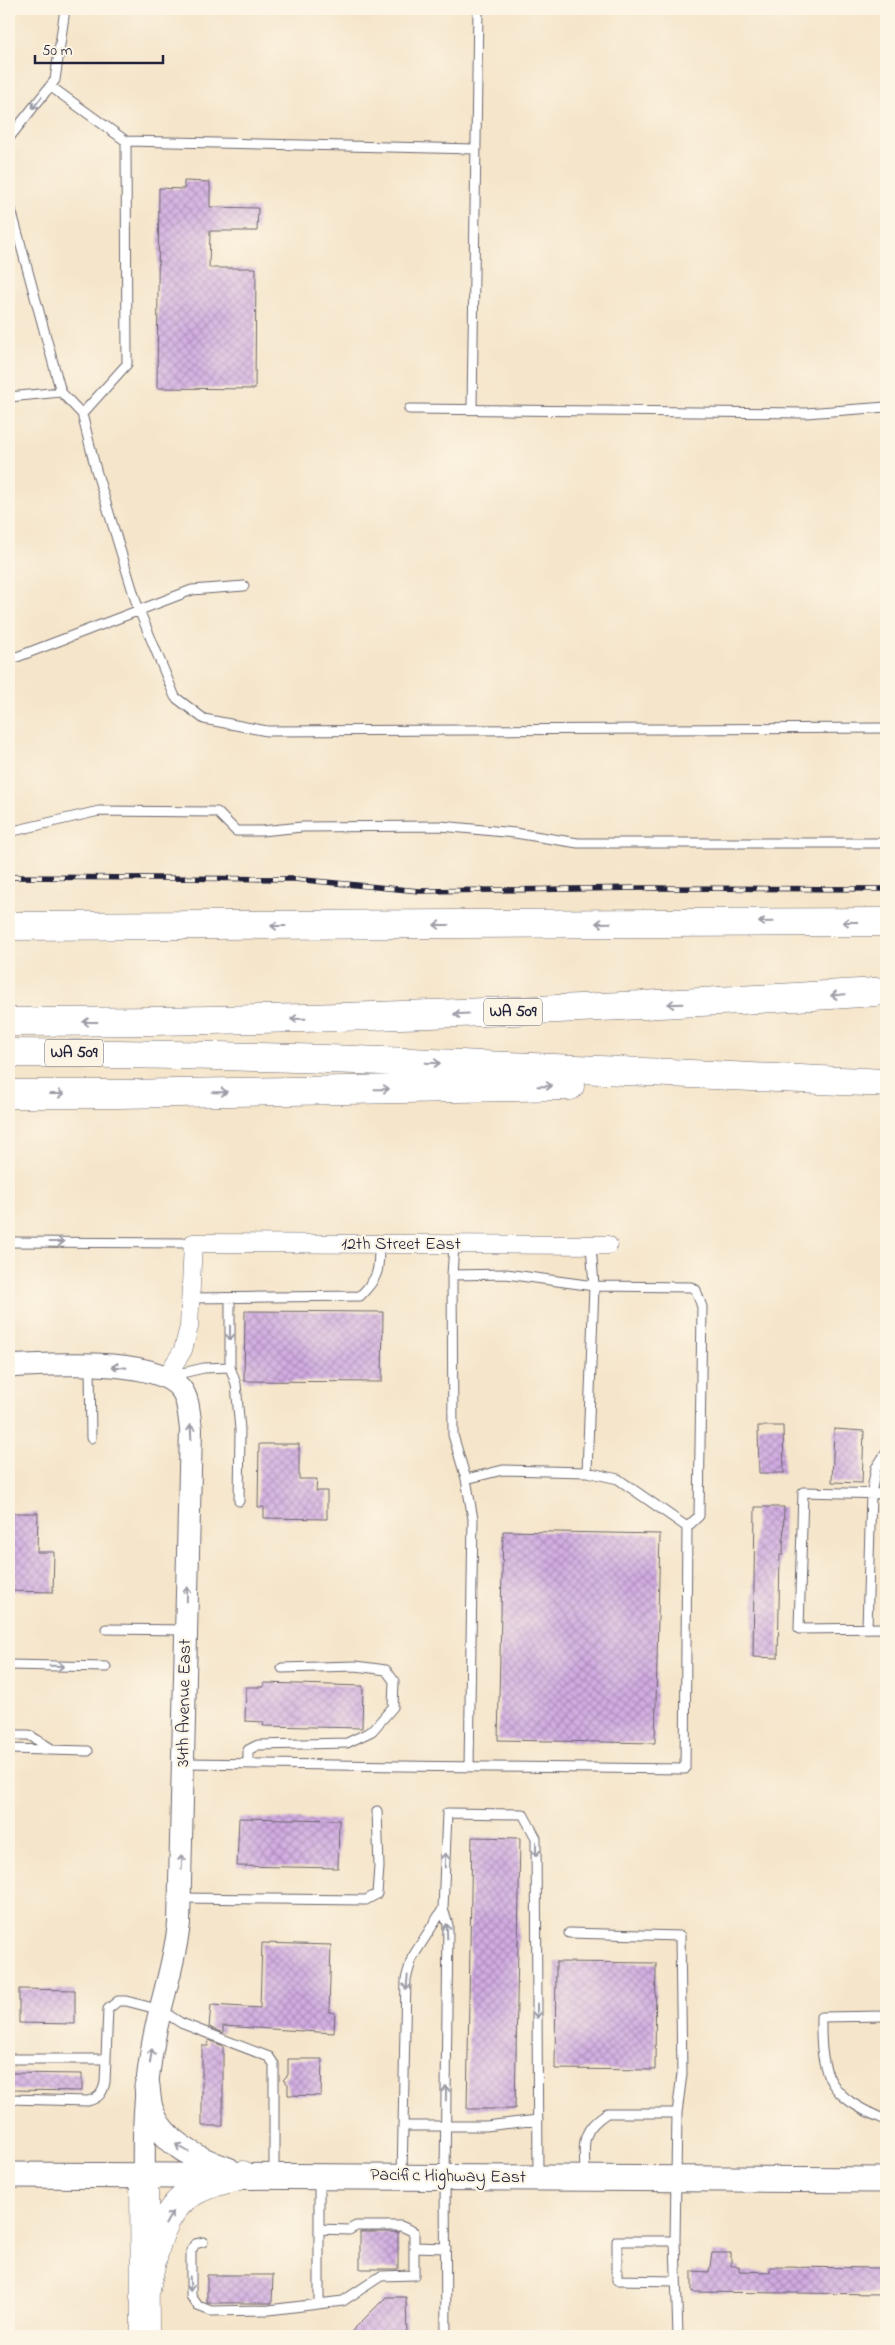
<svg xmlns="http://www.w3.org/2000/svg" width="895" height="2345" font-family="'Indie Flower',sans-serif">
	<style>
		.building { fill: url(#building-cross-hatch) }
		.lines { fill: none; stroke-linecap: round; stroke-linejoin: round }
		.service-casing { stroke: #6c666d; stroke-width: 11 }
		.minor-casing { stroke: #6c666d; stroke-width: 19 }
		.tertiary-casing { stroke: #6c666d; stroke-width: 24 }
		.secondary-casing { stroke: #6c666d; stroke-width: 27 }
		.trunk-casing { stroke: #6c666d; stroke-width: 29 }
		.motorway-casing { stroke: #6c666d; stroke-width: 29 }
		.service { stroke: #fff; stroke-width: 9 }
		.minor { stroke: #fff; stroke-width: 18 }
		.tertiary { stroke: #fff; stroke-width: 22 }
		.secondary { stroke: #fff; stroke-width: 25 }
		.trunk { stroke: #fff; stroke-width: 28 }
		.motorway { stroke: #fff; stroke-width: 28 }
		.rail-casing { stroke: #22223b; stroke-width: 5.5 }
		.rail { stroke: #fcf5e5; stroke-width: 4; stroke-dasharray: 11; stroke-linecap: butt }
		.oneway { stroke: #9c9ca7 }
		.labels { text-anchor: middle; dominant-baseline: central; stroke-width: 4.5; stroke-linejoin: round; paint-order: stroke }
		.shield { fill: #fcf5e5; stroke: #63616e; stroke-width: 1 }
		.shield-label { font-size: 16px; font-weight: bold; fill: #22223b }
		.street-label { font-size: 18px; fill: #22223b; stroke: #fcf5e5 }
	</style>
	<defs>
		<pattern id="building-cross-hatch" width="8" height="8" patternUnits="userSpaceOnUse" patternTransform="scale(1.25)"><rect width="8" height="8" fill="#d1ace2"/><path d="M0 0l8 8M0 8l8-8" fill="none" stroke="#a98cb8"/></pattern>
	</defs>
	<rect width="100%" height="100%" fill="#fcf5e5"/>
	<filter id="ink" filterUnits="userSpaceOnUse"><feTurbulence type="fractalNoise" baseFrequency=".02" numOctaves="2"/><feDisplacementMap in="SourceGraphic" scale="10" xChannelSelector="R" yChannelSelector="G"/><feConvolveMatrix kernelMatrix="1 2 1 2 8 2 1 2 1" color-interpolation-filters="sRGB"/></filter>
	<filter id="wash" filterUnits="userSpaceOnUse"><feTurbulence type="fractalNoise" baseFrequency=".0096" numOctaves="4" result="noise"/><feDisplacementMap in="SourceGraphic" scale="20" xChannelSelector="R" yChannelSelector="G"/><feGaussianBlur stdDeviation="1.12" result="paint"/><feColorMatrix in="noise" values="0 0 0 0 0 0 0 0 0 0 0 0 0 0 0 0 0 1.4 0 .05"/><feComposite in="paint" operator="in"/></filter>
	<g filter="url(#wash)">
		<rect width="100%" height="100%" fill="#f5e5ca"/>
		<g id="blocks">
			<path class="building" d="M184 181 210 182V207L258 208 257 231H210L209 268H256L255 389 157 388 159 188 184 189Z
				M245 1311 383 1312 382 1382 244 1381Z
				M758 1426H783L784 1473H759Z
				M834 1429 864 1431 862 1483 832 1482Z
				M259 1444H299V1479H317L316 1491H327V1519L264 1518V1507H258Z
				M755 1507H784L783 1555H780L778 1658 753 1657Z
				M9 1513H38L37 1552H54L53 1592 9 1591Z
				M503 1531 660 1534 655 1743 498 1740Z
				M264 1683 363 1686 362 1728 263 1726 264 1722 245 1721 246 1687H264Z
				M239 1818 339 1820 338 1868 237 1866Z
				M472 1837 520 1838 515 2109H467Z
				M262 1943 331 1945 329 2012 335 2013 334 2033 223 2026V2033L209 2027 211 2005 260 2008Z
				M556 1962 656 1963 655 2070 555 2069Z
				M19 1989 75 1990V2024L19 2023Z
				M209 2040 223 2046V2126H202V2046H208Z
				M288 2059H322L321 2096 288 2095V2084L283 2080 288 2075Z
				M11 2073 82 2074V2091L11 2090Z
				M360 2232H398V2269H360Z
				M712 2253H731V2266H739V2271L770 2272V2267L886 2268V2294L692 2292V2271L709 2272Z
				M207 2275H273L272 2303H207Z
				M386 2297H406L407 2336H347Z"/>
		</g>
	</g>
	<g filter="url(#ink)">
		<use href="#blocks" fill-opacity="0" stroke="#6c666d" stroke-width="1"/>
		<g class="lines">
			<g class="service-casing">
				<path id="service" d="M50 86 126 141 475 149
					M9 138 55 80 65 9
					M9 202 61 392 82 414 96 470 137 605 175 697 204 719 267 731 886 728
					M9 397 61 392
					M472 408 478 9
					M409 409 806 413 886 407
					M82 414 127 364 126 141
					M9 660 192 590 244 586
					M9 832 99 811 217 812 236 831H261L302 827 441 826 515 833 578 843H886
					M9 1242 193 1243
					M452 1275 454 1245
					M190 1298 360 1296C379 1277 379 1271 379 1245
					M230 1298V1367L236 1384 240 1430 239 1501
					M90 1366 91 1438
					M169 1376 204 1368 230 1367
					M587 1472 594 1286 591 1245
					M466 1479 503 1470 587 1472 618 1479 687 1527
					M886 1494 803 1492 799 1629 886 1628
					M867 1628 871 1494 876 1468 886 1453
					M106 1629 186 1630
					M9 1665 106 1667
					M9 1735H29L52 1749
					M9 1749 88 1751
					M185 1763C352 1766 518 1767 685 1769L687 1527 699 1516 702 1307 696 1290 691 1287 594 1286 506 1274 452 1275 453 1435 466 1479 473 1519 469 1767
					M248 1764V1750L258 1745 347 1743 372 1731 393 1707 394 1681 386 1670 356 1666 282 1668
					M181 1898 366 1900 377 1894 379 1867 377 1811
					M569 1933 680 1936 682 2074 677 2113
					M886 2016 821 2017C820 2077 829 2097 886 2120
					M9 2059H105
					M9 2099 88 2101C99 2098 103 2093 105 2082L108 2009 118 2001H126L161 2010 181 2023 269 2057 274 2064V2175
					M403 2126H486L538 2120
					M402 2176 406 1979 412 1958 443 1909
					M585 2176C585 2145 578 2132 607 2113H677L675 2241 678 2336
					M675 2241H617V2280L676 2281
					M203 2242 195 2244 191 2251V2296L198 2306 211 2311 269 2310 343 2301 381 2276 414 2275V2232L401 2226H356L349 2230 319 2229
					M414 2247 446 2248
					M319 2303V2178
					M446 2336 445 2177 448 1925 443 1909 447 1813 523 1814 536 1838 538 2178"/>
			</g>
			<g class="minor-casing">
				<path id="minor" d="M166 1377 183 1350 189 1327 193 1243 608 1245"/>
			</g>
			<g class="tertiary-casing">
				<path id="tertiary" d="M9 1366C48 1365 155 1356 181 1389 189 1399 189 1416 191 1429L179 1923C175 1964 160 2003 153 2044 145 2087 143 2130 144 2174"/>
			</g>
			<g class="secondary-casing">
				<path id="secondary" d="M147 2086C148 2095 148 2105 152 2113 164 2144 199 2160 228 2170
					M9 2175 886 2180"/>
			</g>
			<g class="trunk-casing">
				<path id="trunk" d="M9 926 886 922
					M9 1022C213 1022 418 1016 622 1006 710 1001 798 998 886 991
					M9 1053C301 1054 594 1070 886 1083
					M9 1094H118L570 1086"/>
			</g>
			<g class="motorway-casing">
				<path id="motorway" d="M144 2174 145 2336
					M144 2297C152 2264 157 2216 188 2195 204 2184 224 2180 243 2175"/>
			</g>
			<use href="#service" class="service"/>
			<use href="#minor" class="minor"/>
			<use href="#tertiary" class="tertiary"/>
			<use href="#secondary" class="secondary"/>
			<use href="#trunk" class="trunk"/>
			<use href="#motorway" class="motorway"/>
			<g class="rail-casing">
				<path id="rail" d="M9 877 294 879 419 891 643 888 886 889"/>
			</g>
			<use href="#rail" class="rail"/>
		</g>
		<defs><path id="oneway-shaft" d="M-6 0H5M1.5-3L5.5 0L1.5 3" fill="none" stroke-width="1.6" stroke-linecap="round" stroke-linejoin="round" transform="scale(1.25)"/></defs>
		<g class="oneway">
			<use href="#oneway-shaft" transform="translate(37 103) rotate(129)"/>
			<use href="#oneway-shaft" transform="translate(766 922) rotate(179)"/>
			<use href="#oneway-shaft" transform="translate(850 922) rotate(-180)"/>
			<use href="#oneway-shaft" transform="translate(603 923) rotate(179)"/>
			<use href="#oneway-shaft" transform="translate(441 925) rotate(180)"/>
			<use href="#oneway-shaft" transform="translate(278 926) rotate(180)"/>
			<use href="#oneway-shaft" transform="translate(838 995) rotate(175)"/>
			<use href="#oneway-shaft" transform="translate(675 1004) rotate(178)"/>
			<use href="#oneway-shaft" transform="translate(461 1014) rotate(177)"/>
			<use href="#oneway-shaft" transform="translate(298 1019) rotate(179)"/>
			<use href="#oneway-shaft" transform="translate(90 1022) rotate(180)"/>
			<use href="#oneway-shaft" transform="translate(433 1063) rotate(2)"/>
			<use href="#oneway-shaft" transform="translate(545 1086) rotate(-1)"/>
			<use href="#oneway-shaft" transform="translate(382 1089) rotate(-1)"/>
			<use href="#oneway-shaft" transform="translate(220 1092) rotate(-1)"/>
			<use href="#oneway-shaft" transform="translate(57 1094)"/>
			<use href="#oneway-shaft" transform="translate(57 1242)"/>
			<use href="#oneway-shaft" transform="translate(230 1333) rotate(90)"/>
			<use href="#oneway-shaft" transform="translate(119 1367) rotate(-174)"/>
			<use href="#oneway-shaft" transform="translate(191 1432) rotate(-92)"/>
			<use href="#oneway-shaft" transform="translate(187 1594) rotate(-89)"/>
			<use href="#oneway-shaft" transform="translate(57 1666) rotate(1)"/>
			<use href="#oneway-shaft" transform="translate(536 1849) rotate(90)"/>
			<use href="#oneway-shaft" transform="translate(445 1860) rotate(-88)"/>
			<use href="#oneway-shaft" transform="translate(182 1862) rotate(-88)"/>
			<use href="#oneway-shaft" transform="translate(447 1931) rotate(-92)"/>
			<use href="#oneway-shaft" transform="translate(407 1983) rotate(95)"/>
			<use href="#oneway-shaft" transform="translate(537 2011) rotate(90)"/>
			<use href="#oneway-shaft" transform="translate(151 2056) rotate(-82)"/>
			<use href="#oneway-shaft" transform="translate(446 2093) rotate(-89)"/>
			<use href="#oneway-shaft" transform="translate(182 2148) rotate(-150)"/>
			<use href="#oneway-shaft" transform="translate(169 2218) rotate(-60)"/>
			<use href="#oneway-shaft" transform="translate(190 2284) rotate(88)"/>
		</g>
	</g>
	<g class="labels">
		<g class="shield">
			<rect x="484" y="998.5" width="58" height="27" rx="4"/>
			<rect x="45" y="1039.5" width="58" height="27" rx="4"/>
		</g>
		<g class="shield-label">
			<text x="513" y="1012">WA 509</text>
			<text x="74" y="1053">WA 509</text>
		</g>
		<g class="street-label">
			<text x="401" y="1245">12th Street East</text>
			<text transform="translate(185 1703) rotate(-89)">34th Avenue East</text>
			<text transform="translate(448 2177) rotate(1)">Pacific Highway East</text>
		</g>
	</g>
	<rect width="895" height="2345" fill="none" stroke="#fcf5e5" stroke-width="30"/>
	<path d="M35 55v8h128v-8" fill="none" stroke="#22223b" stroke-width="2.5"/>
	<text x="42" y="55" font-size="15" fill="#22223b" stroke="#fcf5e5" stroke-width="4" paint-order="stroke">50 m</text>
</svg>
